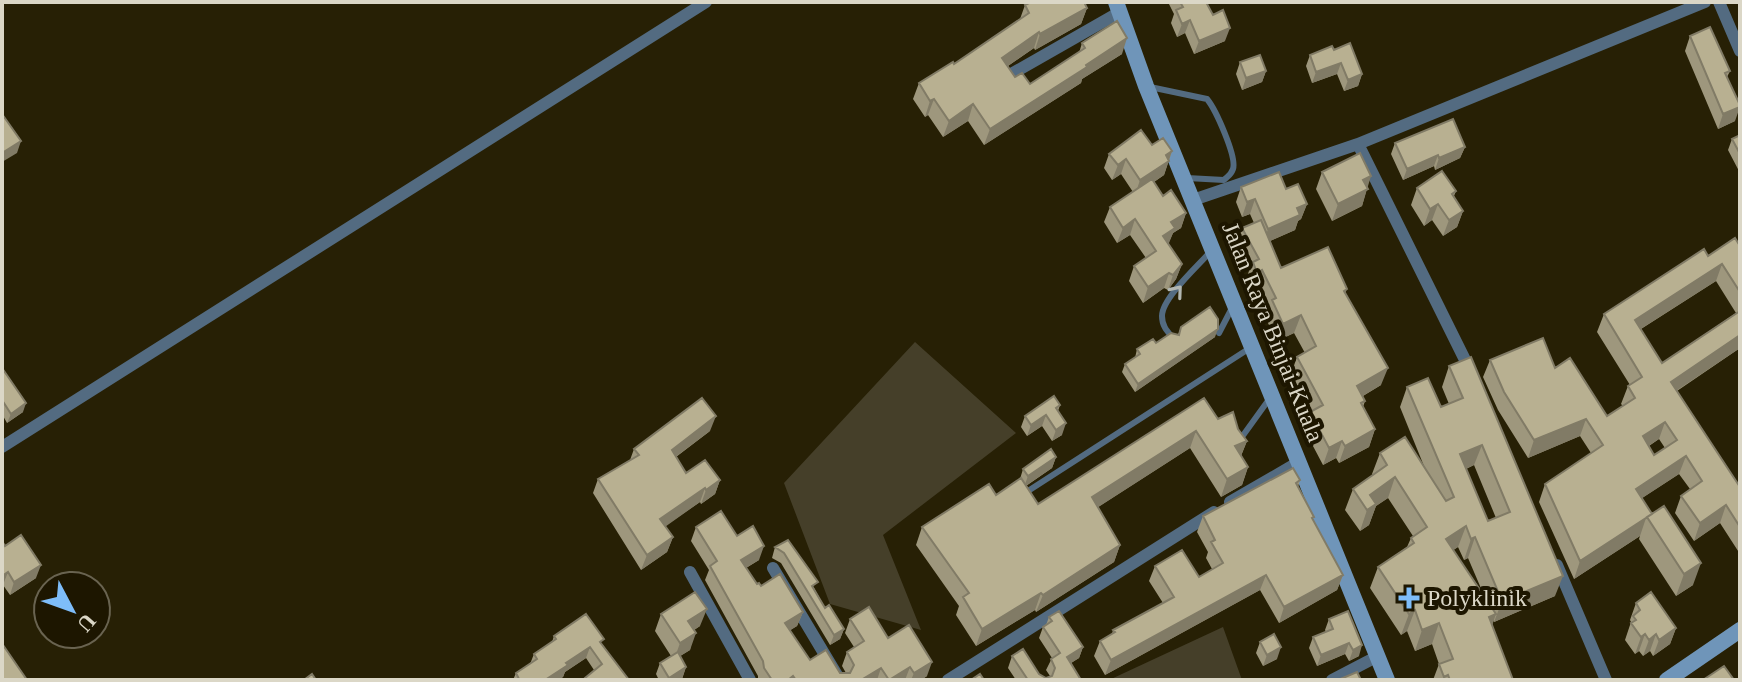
<svg xmlns="http://www.w3.org/2000/svg" width="1742" height="682" font-family="Georgia,serif">
	<style>
		.green { fill: #453f29 }
		.lines { fill: none; stroke-linecap: round; stroke-linejoin: round }
		.lane { stroke: #536b81; stroke-width: 6 }
		.street { stroke: #536b81; stroke-width: 12 }
		.secondary { stroke: #6f95b9; stroke-width: 16 }
		.wall { fill: #9e977d; fill-rule: evenodd }
		.shaded-wall { fill: #817b66 }
		.building { fill: #b8b091; stroke: #817b66; stroke-width: 2; fill-rule: evenodd }
		.oneway { stroke: #b2b7b2 }
		.poi-dot { fill: #7ebdf9; stroke: #1d1600; stroke-width: 3 }
		.labels { text-anchor: middle; dominant-baseline: central; stroke-width: 8; stroke-linejoin: round; paint-order: stroke }
		.street-label { font-size: 24px; fill: #dbd7c7; stroke: #1d1600 }
		.poi-label { font-size: 24px; fill: #dbd7c7; stroke: #1d1600; text-anchor: start }
	</style>
	<rect width="100%" height="100%" fill="#272005"/>
	<path class="green" d="M915 342 1016 433 883 535 921 630 830 604 784 483Z
		M1223 627 1242 680H1109Z"/>
	<g class="lines">
		<path class="lane" d="M1150 87 1207 99C1216 110 1237 157 1233 169 1231 175 1228 176 1224 180L1187 178
			M1219 333 1233 306
			M1173 338C1167 331 1162 326 1162 316 1162 298 1199 265 1211 251
			M1239 441 1270 398
			M1028 491 1250 348"/>
		<path class="street" d="M1719 2 1740 51
			M1013 73 1120 12
			M1358 144 1472 374
			M1193 200 1358 144 1705 2
			M2 447 706 2
			M1230 502 1299 462
			M1557 565 1606 680
			M773 568 840 680
			M690 572 750 680
			M948 680 1214 512
			M1332 680 1378 656"/>
		<path class="secondary" d="M1116 2 1146 86 1387 680
			M1667 680 1740 630"/>
	</g>
	<path class="wall" d="M1168 2H1206L1225 41 1194 54 1185 33 1177 37 1171 23 1174 14Z
		M1025 5 1086 7 1087 8 1081 24 1035 50 1034 48 1008 66 1015 77 1030 84 1079 53 1082 43 1122 54 1082 79 1081 83 984 145 968 121 943 137 928 115 925 117 913 99 919 83 954 64 1020 19Z
		M1690 36 1730 71 1727 77 1735 121 1718 129 1685 51Z
		M1334 50 1362 74 1358 86 1344 91 1337 74 1312 83 1306 66 1310 55Z
		M1240 62 1266 71 1262 82 1242 90 1236 74Z
		M1740 135V173L1728 150 1732 139Z
		M1395 143 1465 147 1460 158 1435 170 1434 166 1403 180 1391 154Z
		M1152 145 1172 151 1164 175 1154 182 1163 196 1186 213 1181 228 1173 233 1168 244 1182 264 1176 279 1168 290 1164 288 1143 303 1129 281 1134 266 1146 258 1130 235 1117 243 1104 222 1110 207 1133 192 1121 174 1112 180 1104 168 1109 154Z
		M1322 172 1367 188 1362 206 1332 221 1316 189Z
		M1241 187 1286 189 1307 204 1301 219 1298 221 1295 230 1270 241 1281 268 1347 289 1345 293 1381 385 1363 396 1365 401 1363 407 1375 429 1369 447 1339 463 1336 458 1323 465 1304 429 1311 411 1291 374 1297 357 1305 353 1294 333 1277 341 1265 317 1268 311 1256 288 1251 290 1246 279 1249 271 1236 245 1242 228 1254 223 1250 214 1242 217 1236 202Z
		M1417 188 1456 191 1454 196 1463 211 1457 227 1443 236 1432 220 1424 226 1411 205Z
		M1740 246V348L1677 391 1740 487V554L1720 523 1694 541 1675 513 1681 496 1690 489 1679 474 1642 498 1693 585 1676 596 1639 539 1640 536 1574 579 1539 502 1545 484 1591 453 1580 436 1528 458 1498 410 1483 377 1490 360 1555 368 1607 416 1623 406 1621 404 1628 386 1630 385 1597 332 1604 314 1708 256ZM1716 281 1736 313 1662 363 1641 329ZM1659 439 1665 448 1654 455 1649 446Z
		M1181 327 1215 337 1135 392 1122 372 1125 364 1135 358 1137 349 1178 335Z
		M1449 366 1555 596 1494 622V620L1492 625 1513 680H1433L1439 664 1432 644 1415 651 1407 631 1401 635 1370 588 1378 567 1407 547 1411 538 1413 536 1388 498 1376 506 1369 525 1360 531 1345 510 1353 489 1373 475 1372 474 1380 453 1426 471 1400 407 1407 387 1441 407 1449 404 1442 387ZM1474 465 1496 518 1488 521 1466 469ZM1458 547 1464 560 1468 558 1483 593 1453 550Z
		M2 368 23 412 7 423 2 414Z
		M1060 405 1058 411 1062 435 1052 441 1042 426 1027 436 1021 427 1025 416Z
		M1218 419 1238 429 1247 441 1241 456 1248 467 1242 485 1221 497 1190 448 1098 507 1120 545 1114 562 1036 612 1035 610 976 646 956 615 959 606 916 545 922 527 996 495 1020 479 1023 469 1056 457 1052 468 1026 486 1038 504Z
		M710 431 676 457 686 473 720 480 715 494 701 504 700 502 665 526 673 537 667 552 641 570 593 493 598 479 630 460 634 449Z
		M1300 480 1298 487 1313 520 1343 575 1337 590 1279 623 1260 590 1105 675 1094 656 1100 641 1112 634 1113 630 1163 603 1149 581 1155 566 1199 577 1212 569 1206 558 1208 552 1197 532 1203 516Z
		M696 527 737 536 759 560 746 568 757 584 803 612 797 626 790 630 810 660 840 673H846L842 666 847 652 854 647 845 633 850 619 888 638 927 676 921 680H758V676L705 580 709 570 691 541Z
		M788 540 825 608 844 629 840 639 830 645 781 563 772 558 775 547Z
		M5 546 36 578 10 595 3 585Z
		M1636 603 1676 628 1670 644 1653 656 1650 651 1643 656 1639 651 1635 654 1625 640 1631 622 1630 620Z
		M661 614 700 626 694 630 690 650 680 656 686 667 682 679 680 680H659L656 674 660 663 671 656 655 631Z
		M1049 617 1083 647 1079 658 1071 663 1081 680H1016L1008 668 1012 656 1039 674 1046 678 1050 676 1046 670 1052 658 1039 638 1043 627 1046 625Z
		M1329 619 1359 656 1349 661 1345 654 1317 666 1309 648 1313 637 1326 632 1325 630Z
		M554 636 602 644 629 680H584L585 678 594 670 586 658 565 672 563 677 558 680H513L516 673 530 664 534 654 552 642Z
		M1260 642 1277 659 1263 666 1256 653Z"/>
	<path class="shaded-wall" d="M1087 8 1081 24 1035 50 1040 34Z
		M1190 20 1185 33 1177 37 1182 24Z
		M1230 28 1225 41 1194 54 1199 41Z
		M1039 32 1034 48 996 74 1002 58Z
		M1127 38 1122 54 1082 79 1081 83 984 145 990 129Z
		M1341 63 1337 74 1312 83 1316 72Z
		M1266 71 1262 82 1242 90 1246 78Z
		M1362 74 1358 86 1344 91 1348 80Z
		M934 99 928 115 925 117 930 101Z
		M973 104 968 121 943 137 949 121Z
		M1740 107 1735 121 1718 129 1723 114Z
		M21 141 17 153 2 162V153Z
		M1465 147 1460 158 1435 170 1439 158Z
		M1172 151 1164 175 1135 195 1140 180 1166 155Z
		M1438 155 1434 166 1403 180 1407 169Z
		M1126 159 1121 174 1112 180 1118 165Z
		M1371 176 1362 206 1332 221 1338 204 1363 180Z
		M1255 199 1250 214 1242 217 1247 202Z
		M1307 204 1301 219 1298 221 1295 230 1263 244 1268 229 1297 208Z
		M1438 204 1432 220 1424 226 1430 209Z
		M1463 211 1457 227 1443 236 1449 220Z
		M1186 213 1181 228 1173 233 1169 243 1157 251 1163 236 1171 222Z
		M1135 219 1130 235 1117 243 1123 228Z
		M1182 264 1176 279 1168 290 1173 275Z
		M1722 264 1716 281 1628 337 1635 320Z
		M1262 270 1256 288 1251 290 1257 273Z
		M1169 273 1164 288 1143 303 1148 287Z
		M1301 315 1294 333 1277 341 1283 324Z
		M1218 329 1215 337 1135 392 1138 384Z
		M1740 335V348L1664 399 1671 382Z
		M1388 368 1381 385 1351 403 1357 386Z
		M26 403 23 412 7 423 11 414Z
		M1046 415 1042 426 1027 436 1031 425Z
		M716 416 710 431 666 464 672 450Z
		M1586 419 1580 436 1528 458 1534 440Z
		M1665 422 1659 439 1636 454 1643 436Z
		M1066 423 1062 435 1052 441 1056 430Z
		M1375 429 1369 447 1339 463 1345 446Z
		M1196 431 1190 448 1086 515 1092 497Z
		M1247 441 1240 458 1235 446Z
		M1342 441 1336 458 1323 465 1329 448Z
		M1482 445 1474 465 1453 475 1460 454Z
		M1686 456 1679 474 1630 506 1636 489Z
		M1056 457 1052 468 1024 487 1028 476Z
		M1248 467 1242 485 1221 497 1227 479Z
		M1395 477 1388 498 1376 506 1369 525 1360 531 1367 510 1370 495Z
		M720 480 715 494 701 504 706 490Z
		M705 488 700 502 655 534 660 519Z
		M1726 505 1720 523 1694 541 1700 523Z
		M1646 518 1640 536 1574 579 1580 561Z
		M1466 526 1458 547 1439 560 1446 539Z
		M673 537 667 552 641 570 647 555Z
		M1475 537 1468 558 1464 560 1471 539Z
		M1120 545 1114 562 1036 612 1043 595Z
		M764 546 759 560 736 574 741 560Z
		M1701 563 1693 585 1676 596 1684 574Z
		M41 565 36 578 10 595 14 582Z
		M8 572 3 585H2V576Z
		M1266 575 1260 590 1105 675 1111 660Z
		M1343 575 1337 590 1279 623 1284 607Z
		M1563 576 1555 596 1494 622 1502 601Z
		M1041 593 1035 610 976 646 982 629Z
		M707 609 700 626 682 638 688 621Z
		M1415 610 1407 631 1401 635 1409 614Z
		M803 612 797 626 780 637 785 623Z
		M1496 614 1489 634V617Z
		M1439 623 1432 644 1415 651 1422 630Z
		M1676 628 1670 644 1653 656 1659 640Z
		M844 629 840 639 830 645 834 635Z
		M696 633 690 650 674 660 680 643Z
		M1645 634 1639 651 1635 654 1641 637Z
		M1656 634 1650 651 1643 656 1649 640Z
		M1349 643 1345 654 1317 666 1321 655Z
		M1362 645 1359 656 1349 661 1353 650Z
		M590 647 586 658 565 672 563 677 558 680H545L566 663Z
		M1083 647 1079 658 1063 668 1067 657Z
		M1281 647 1277 659 1263 666 1267 655Z
		M932 662 927 676 921 680H911L914 673Z
		M686 667 682 679 680 680H668L669 678Z
		M910 667 905 680H888Z
		M881 668 877 680H861Z"/>
	<path class="building" d="M1031 2H1084L1087 8 1040 34 1039 32 1002 58 1015 77 1022 73 1030 84 1085 48 1082 43 1117 21 1127 38 1086 65 1087 67 990 129 973 104 949 121 934 99 930 101 919 83 953 62 954 64 1029 13 1025 5Z
		M1180 2H1206L1213 15 1223 10 1230 28 1199 41 1190 20 1182 24 1176 10 1183 7Z
		M1710 27 1730 71 1725 73 1740 105V107L1723 114 1690 36Z
		M1350 43 1362 74 1348 80 1341 63 1316 72 1310 55 1332 46 1334 50Z
		M1260 55 1266 71 1246 78 1240 62Z
		M2 114 21 141 2 153Z
		M1453 119 1465 147 1439 158 1438 155 1407 169 1395 143Z
		M1141 130 1152 145 1163 138 1172 151 1166 155 1169 161 1140 180 1126 159 1118 165 1109 154Z
		M1740 135V154L1732 139Z
		M1360 153 1371 176 1363 180 1368 189 1338 204 1322 172Z
		M1442 171 1456 191 1452 194 1463 211 1449 220 1438 204 1430 209 1417 188Z
		M1279 172 1286 189 1298 184 1307 204 1297 208 1300 215 1268 229 1255 199 1247 202 1241 187Z
		M1152 179 1163 196 1171 190 1186 213 1171 222 1175 228 1163 236 1182 264 1173 275 1169 273 1148 287 1134 266 1156 251 1135 219 1123 228 1110 207Z
		M1261 220 1281 268 1328 247 1347 289 1344 291 1388 368 1357 386 1365 401 1361 403 1375 429 1345 446 1342 441 1329 448 1310 412 1323 405 1297 357 1316 346 1301 315 1283 324 1272 300 1276 298 1262 270 1257 273 1253 262 1259 259 1242 228Z
		M1735 238 1740 246V292L1722 264 1635 320 1662 363 1740 311V335L1671 382 1740 487V527L1726 505 1700 523 1681 496 1702 481 1686 456 1636 489 1652 514 1580 561 1545 484 1603 445 1586 419 1534 440 1504 392 1490 360 1543 338 1555 368 1570 358 1607 416 1635 398 1628 386 1642 377 1604 314 1704 249 1708 256ZM1665 422 1677 440 1654 455 1643 436Z
		M1210 307 1218 319V329L1138 384 1125 364 1140 354 1137 349 1153 339 1156 343 1171 333 1179 335 1181 327Z
		M1471 357 1563 576 1502 601 1475 537 1471 539 1466 526 1446 539 1496 614 1489 617 1513 680H1450L1448 675 1444 677 1439 664 1453 659 1439 623 1422 630 1415 610 1409 614 1378 567 1414 543 1411 538 1427 527 1395 477 1370 495 1376 504 1367 510 1353 489 1387 465 1380 453 1405 437 1446 501 1454 497 1407 387 1428 378 1441 407 1463 398 1449 366ZM1482 445 1510 512 1488 521 1460 454Z
		M2 368 26 403 11 414 2 400Z
		M1054 396 1060 405 1056 408 1066 423 1056 430 1046 415 1031 425 1025 416Z
		M702 398 716 416 672 450 686 473 705 460 720 480 706 490 705 488 660 519 673 537 647 555 598 479 639 455 634 449Z
		M1204 398 1218 419 1233 412 1238 429 1247 441 1235 446 1248 467 1227 479 1196 431 1092 497 1120 545 1043 595 1041 593 982 629 963 597 969 593 922 527 989 484 996 495 1021 478 1038 504Z
		M1051 449 1056 457 1028 476 1023 469Z
		M1293 468 1300 480 1296 483 1314 517 1312 518 1343 575 1284 607 1266 575 1111 660 1100 641 1115 632 1113 630 1174 597 1155 566 1182 550 1199 577 1223 563 1211 542 1215 540 1203 516Z
		M1664 506 1701 563 1684 574 1647 517Z
		M721 511 737 536 753 526 764 546 741 560 757 584 759 583 761 586 780 574 803 612 785 623 810 660 826 650 840 673H850L854 665 847 652 864 641 850 619 869 607 888 638 909 625 932 662 914 673 910 667 889 680 881 668 861 680H796L793 676 788 680H772L764 668 763 661 710 566 717 561 696 527Z
		M21 535 41 565 14 582 8 572 2 576V541L5 546Z
		M788 540 818 582 812 586 825 608 829 605 844 629 834 635 784 553 775 547Z
		M695 592 707 609 688 621 696 633 680 643 661 614Z
		M1651 592 1676 628 1659 640 1656 634 1649 640 1645 634 1641 637 1631 623 1636 620 1633 616 1640 610 1636 603Z
		M1059 611 1083 647 1067 657 1081 680H1028L1012 656 1023 649 1039 674 1046 678 1052 676 1055 668 1051 659 1060 653 1043 627 1052 621 1049 617Z
		M1348 611 1362 645 1353 650 1349 643 1321 655 1313 637 1333 629 1329 619Z
		M586 614 604 639 600 642 629 680H586L585 678 602 664 590 647 566 663 568 665 545 680H518L519 679 516 673 537 659 534 654 556 639 554 636Z
		M1274 634 1281 647 1267 655 1260 642Z
		M3 645 27 680H2V646Z
		M678 652 686 667 669 678 660 663Z
		M1724 666 1734 680H1703Z
		M1357 672 1361 680H1338Z
		M312 674 316 680H304Z
		M980 674 984 680H971Z"/>
	<defs><path id="oneway-chevron" d="M-2-3.5L2.5 0L-2 3.5" fill="none" stroke-width="1.6" stroke-linecap="round" stroke-linejoin="round" transform="scale(2)"/></defs>
	<use class="oneway" href="#oneway-chevron" transform="translate(1177 291) rotate(-50)"/>
	<path class="poi-dot" d="M1405 586h8v8h8v8h-8v8h-8v-8h-8v-8h8z"/>
	<g class="labels">
		<g class="street-label">
			<text transform="translate(1273 332) rotate(68)">Jalan Raya Binjai-Kuala</text>
		</g>
		<g class="poi-label">
			<text x="1427" y="598">Polyklinik</text>
		</g>
	</g>
	<rect width="1742" height="682" fill="none" stroke="#dbd7c7" stroke-width="8"/>
	<g transform="translate(72 610) rotate(131)"><circle r="38" fill="#1d1600" stroke="#696350" stroke-width="2"/>
	<path d="M0-6L14 30L0 20L-14 30Z" fill="#7ebdf9"/>
	<text y="-12" font-size="22" font-weight="bold" text-anchor="middle" fill="#dbd7c7">U</text>
	</g>
</svg>
